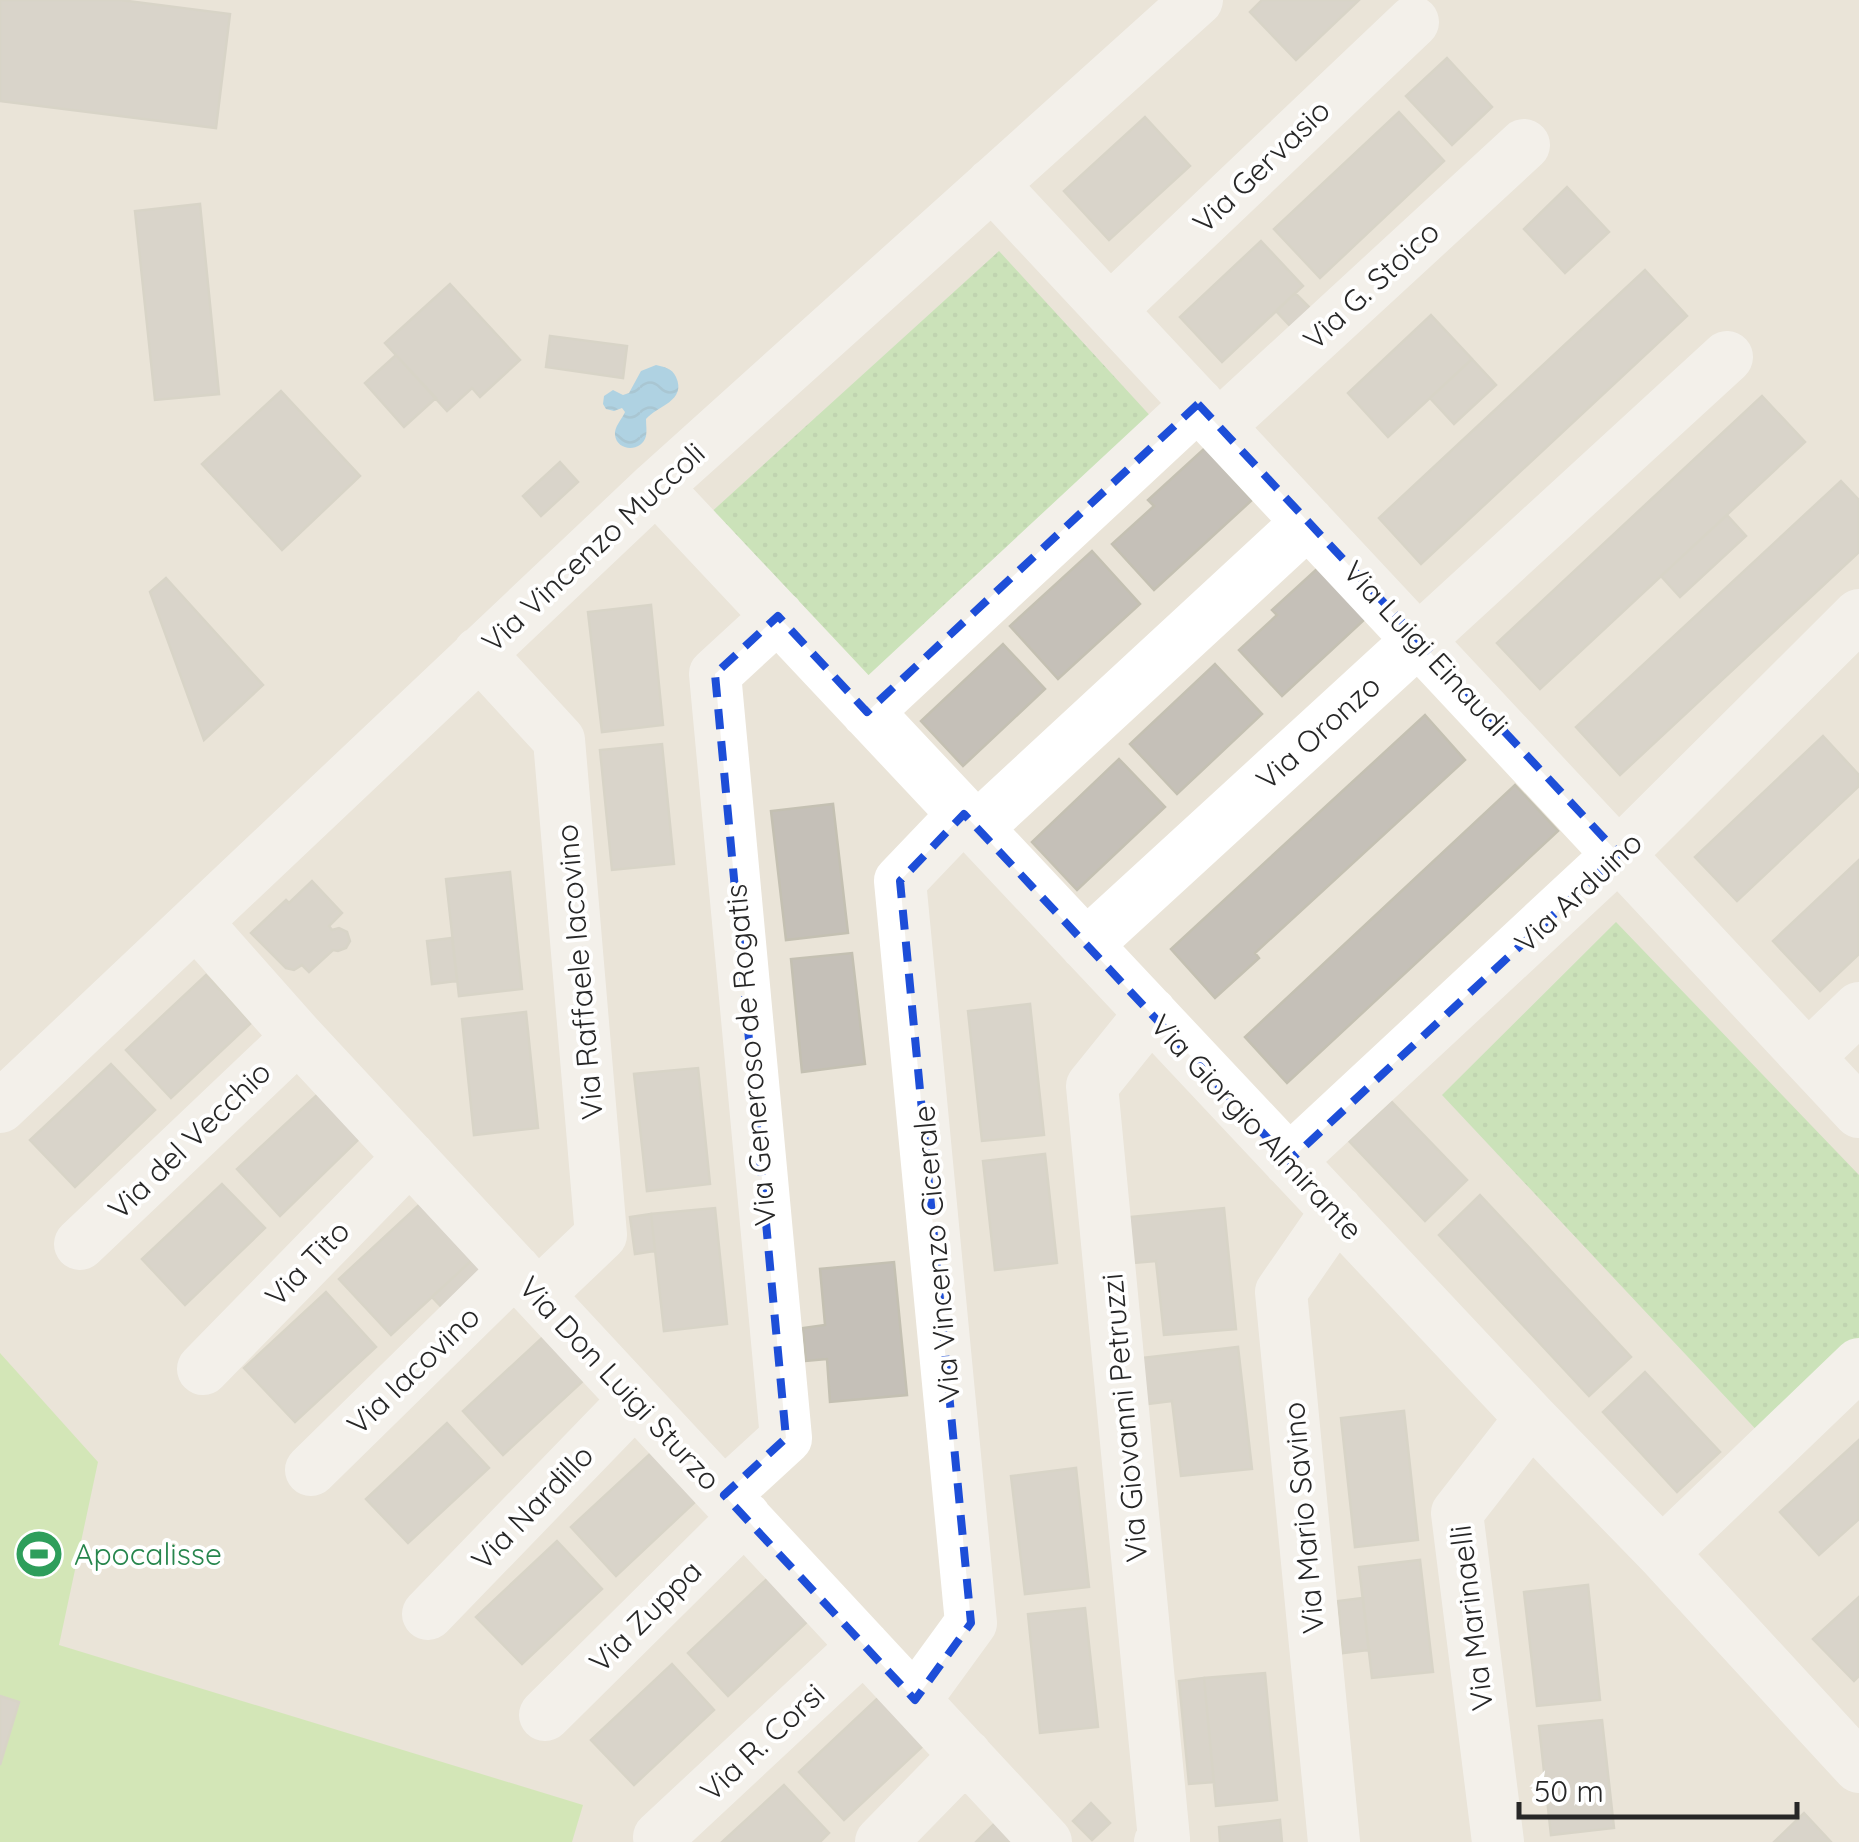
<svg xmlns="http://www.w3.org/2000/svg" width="1859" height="1842" font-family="Quicksand,sans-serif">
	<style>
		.grass { fill: url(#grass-dots) }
		.pitch { fill: #b9e98f }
		.water { fill: url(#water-waves) }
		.building { fill: #c5c0b8; stroke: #c4c0b2; stroke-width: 2.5 }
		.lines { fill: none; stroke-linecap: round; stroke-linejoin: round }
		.minor { stroke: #fff; stroke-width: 52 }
		.marked { fill: none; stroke: #1d4ed8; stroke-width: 8; stroke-dasharray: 20 12; stroke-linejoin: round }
		.labels { text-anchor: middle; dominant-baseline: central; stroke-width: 8; stroke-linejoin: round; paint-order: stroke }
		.street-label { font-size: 30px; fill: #272727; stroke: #fff }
		.leisure-label { font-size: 30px; fill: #27864d; stroke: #fff; text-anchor: start }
	</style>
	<defs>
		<pattern id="grass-dots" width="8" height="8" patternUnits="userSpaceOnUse" patternTransform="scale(2.5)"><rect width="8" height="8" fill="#a6e193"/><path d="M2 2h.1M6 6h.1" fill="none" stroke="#8fc17f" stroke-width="1.8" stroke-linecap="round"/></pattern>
		<pattern id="water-waves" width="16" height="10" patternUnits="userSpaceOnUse" patternTransform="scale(2.5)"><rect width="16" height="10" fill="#69bded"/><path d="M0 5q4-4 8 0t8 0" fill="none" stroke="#5ba2cb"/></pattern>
	</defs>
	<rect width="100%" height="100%" fill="#eae4d8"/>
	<path class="grass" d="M999 251 1155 421 868 687 707 516Z
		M1616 922 1859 1175V1347L1764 1438 1442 1095Z"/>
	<path class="pitch" d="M0 1353 98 1462 59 1645 583 1805 572 1842H0Z"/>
	<path class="water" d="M656 365C664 367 672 368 676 377 687 401 657 406 646 419 646 425 647 431 646 436 642 452 617 452 615 435 614 427 622 419 625 412L622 408 614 411 606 409 603 404 604 396 613 390 623 395 629 393 641 371Z"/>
	<path class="building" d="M0 0H120L230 14 216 128 0 101Z
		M1262 0H1359L1296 60 1250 12Z
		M1447 58 1492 107 1452 145 1406 96Z
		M1399 112 1444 161 1320 278 1274 229Z
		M1145 117 1190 166 1109 240 1064 191Z
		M1567 187 1609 232 1565 273 1524 229Z
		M200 204 219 394 155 400 135 211Z
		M1261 241 1303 286 1222 362 1180 317Z
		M1645 270 1687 316 1421 564 1379 518Z
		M450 284 520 360 480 397 472 388 447 411 385 343Z
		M1295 293 1312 310 1292 328 1276 311Z
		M1431 315 1472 359 1388 437 1348 393Z
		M550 336 627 346 623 378 546 367Z
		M396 355 436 398 404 427 365 383Z
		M1472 359 1496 385 1454 424 1430 398Z
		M281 391 360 476 282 550 202 464Z
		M1762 396 1805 442 1540 689 1497 643Z
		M1205 448 1252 500 1154 590 1112 544 1154 506 1148 500Z
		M560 462 578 482 541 516 523 496Z
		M1841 481 1859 500V552L1620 775 1576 727Z
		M1727 515 1746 536 1680 597 1661 576Z
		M1092 551 1140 604 1058 679 1010 626Z
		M1318 568 1365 619 1282 696 1239 650 1277 615 1272 610Z
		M166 578 263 685 204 740 150 592Z
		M651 605 663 725 602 732 588 612Z
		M1003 644 1045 689 963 766 921 721Z
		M1215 664 1262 714 1177 794 1130 744Z
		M1425 715 1465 760 1255 953 1259 958 1215 998 1171 949Z
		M1823 736 1859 775V786L1737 901 1695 857Z
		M662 744 674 864 612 870 600 750Z
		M1119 759 1165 807 1077 890 1032 842Z
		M1515 785 1558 831 1287 1083 1245 1037Z
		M833 804 848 933 786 940 771 811Z
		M1859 860V954L1820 991 1773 941Z
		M510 872 522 989 459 996 446 879Z
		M312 881 342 913 329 926 332 930 339 928 347 932 350 941 346 948 338 951 333 950 309 972 302 965 294 970 286 968 251 933 286 900 289 903Z
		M452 938 457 981 432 984 427 941Z
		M852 953 865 1064 802 1072 791 959Z
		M206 975 251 1023 171 1098 126 1050Z
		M1030 1004 1044 1135 982 1141 968 1011Z
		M526 1012 538 1128 474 1135 462 1019Z
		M111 1064 155 1110 75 1187 30 1140Z
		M698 1068 710 1184 647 1191 634 1074Z
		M318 1094 360 1138 280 1216 237 1169Z
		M1391 1101 1467 1180 1425 1221 1349 1141Z
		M1045 1154 1057 1263 995 1270 983 1161Z
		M222 1184 265 1228 185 1305 142 1259Z
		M1480 1195 1631 1357 1589 1396 1439 1235Z
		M420 1204 472 1260 391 1335 339 1279Z
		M715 1208 727 1324 664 1331 651 1214Z
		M1224 1208 1236 1329 1164 1335 1156 1261 1134 1263 1129 1217Z
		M651 1214 655 1251 635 1254 630 1217Z
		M472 1260 491 1280 451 1317 432 1297Z
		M894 1262 907 1395 830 1402 827 1359 806 1361 803 1328 825 1325 820 1269Z
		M326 1292 376 1347 295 1422 244 1368Z
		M543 1337 584 1380 503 1455 463 1411Z
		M1238 1347 1252 1469 1181 1476 1172 1401 1147 1404 1141 1358Z
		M1645 1372 1720 1452 1677 1492 1603 1412Z
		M1404 1411 1418 1540 1355 1547 1341 1418Z
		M447 1423 489 1468 408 1543 366 1499Z
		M1859 1440V1519L1819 1555 1780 1512Z
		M651 1453 696 1501 616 1576 571 1527Z
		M1076 1468 1089 1587 1025 1594 1011 1476Z
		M557 1541 602 1589 522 1664 476 1617Z
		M1420 1560 1433 1672 1372 1678 1359 1567Z
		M768 1578 808 1621 728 1696 688 1653Z
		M1588 1585 1600 1700 1537 1706 1524 1592Z
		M1859 1597V1676L1854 1681 1813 1639Z
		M1363 1598 1369 1650 1343 1653 1338 1601Z
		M1085 1608 1098 1727 1040 1733 1028 1614Z
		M672 1664 714 1710 634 1785 591 1740Z
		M1265 1673 1277 1800 1216 1806 1204 1678Z
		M1204 1678 1214 1782 1189 1784 1179 1681Z
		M0 1696 19 1702 0 1765Z
		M879 1697 924 1745 844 1820 799 1772Z
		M1602 1720 1614 1828 1551 1835 1539 1726Z
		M784 1785 829 1833 820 1842H722Z
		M1091 1803 1110 1823 1092 1840 1073 1821Z
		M1804 1813 1831 1842H1774Z
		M1280 1820 1282 1842H1220L1219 1827Z
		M995 1823 1013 1842H976Z"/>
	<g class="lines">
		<path class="minor" d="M992 184 1859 1112
			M1110 310 1413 22
			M1219 426 1524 145
			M656 487 1531 1418 1662 1553 1859 1767
			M479 653 559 740 601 1235 538 1295
			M867 712 1198 404
			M977 828 1308 522
			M196 922 298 1037 1046 1842
			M1086 945 1727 357
			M1151 1013 1092 1086 1164 1839 1160 1842
			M1808 1057 1859 1008
			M0 1107 656 487 1197 0
			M1289 1161 1619 854 1859 615
			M80 1244 298 1037
			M203 1369 410 1157
			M311 1470 515 1270
			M724 1495 786 1438 715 674 778 616
			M1662 1553 1859 1364
			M428 1614 635 1400
			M915 1700 971 1623 900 881 964 814
			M545 1715 745 1517
			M659 1837 864 1646
			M881 1842 966 1755
			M1334 1842 1281 1292 1337 1211
			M1498 1842 1457 1513 1531 1418"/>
	</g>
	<path d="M0 0H1859V1842H0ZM1198 404 1619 854 1289 1161 964 814 900 881 971 1623 915 1700 724 1495 786 1438 715 674 778 616 867 712Z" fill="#eae4d8" fill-opacity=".55" fill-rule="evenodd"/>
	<path class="marked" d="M1198 404 1619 854 1289 1161 964 814 900 881 971 1623 915 1700 724 1495 786 1438 715 674 778 616 867 712Z"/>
	<defs>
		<g id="stadium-disc" transform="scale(2.5)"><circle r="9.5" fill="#2e9e5b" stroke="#fff"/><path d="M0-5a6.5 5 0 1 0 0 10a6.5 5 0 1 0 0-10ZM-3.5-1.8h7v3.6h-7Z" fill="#fff"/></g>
	</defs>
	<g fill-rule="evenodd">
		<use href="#stadium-disc" x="39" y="1554"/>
	</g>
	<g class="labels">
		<g class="street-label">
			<text transform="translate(1261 166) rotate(-44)">Via Gervasio</text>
			<text transform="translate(1371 285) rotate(-43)">Via G. Stoico</text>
			<text transform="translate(593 547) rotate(-43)">Via Vincenzo Muccoli</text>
			<text transform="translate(1426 648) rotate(47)">Via Luigi Einaudi</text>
			<text transform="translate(1318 732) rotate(-42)">Via Oronzo</text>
			<text transform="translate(1578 892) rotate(-43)">Via Arduino</text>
			<text transform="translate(579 972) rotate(-95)">Via Raffaele Iacovino</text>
			<text transform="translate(750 1055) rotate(-95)">Via Generoso de Rogatis</text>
			<text transform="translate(1257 1127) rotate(47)">Via Giorgio Almirante</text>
			<text transform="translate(189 1140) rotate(-44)">Via del Vecchio</text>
			<text transform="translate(936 1254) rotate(-95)">Via Vincenzo Cicerale</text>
			<text transform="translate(307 1263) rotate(-46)">Via Tito</text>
			<text transform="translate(413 1370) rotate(-44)">Via Iacovino</text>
			<text transform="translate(620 1383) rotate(47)">Via Don Luigi Sturzo</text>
			<text transform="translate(1124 1418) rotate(-95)">Via Giovanni Petruzzi</text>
			<text transform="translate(532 1507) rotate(-46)">Via Nardillo</text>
			<text transform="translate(1303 1518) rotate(-95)">Via Mario Savino</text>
			<text transform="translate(645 1616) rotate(-45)">Via Zuppa</text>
			<text transform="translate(1471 1618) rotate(-97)">Via Marinaelli</text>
			<text transform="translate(762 1742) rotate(-43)">Via R. Corsi</text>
		</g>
		<g class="leisure-label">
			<text x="74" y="1554">Apocalisse</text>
		</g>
	</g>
	<path d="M1519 1802v15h278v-15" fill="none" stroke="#272727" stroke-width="5"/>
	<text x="1534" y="1802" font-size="30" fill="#272727" stroke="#ffffff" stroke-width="8" paint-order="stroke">50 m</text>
</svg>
